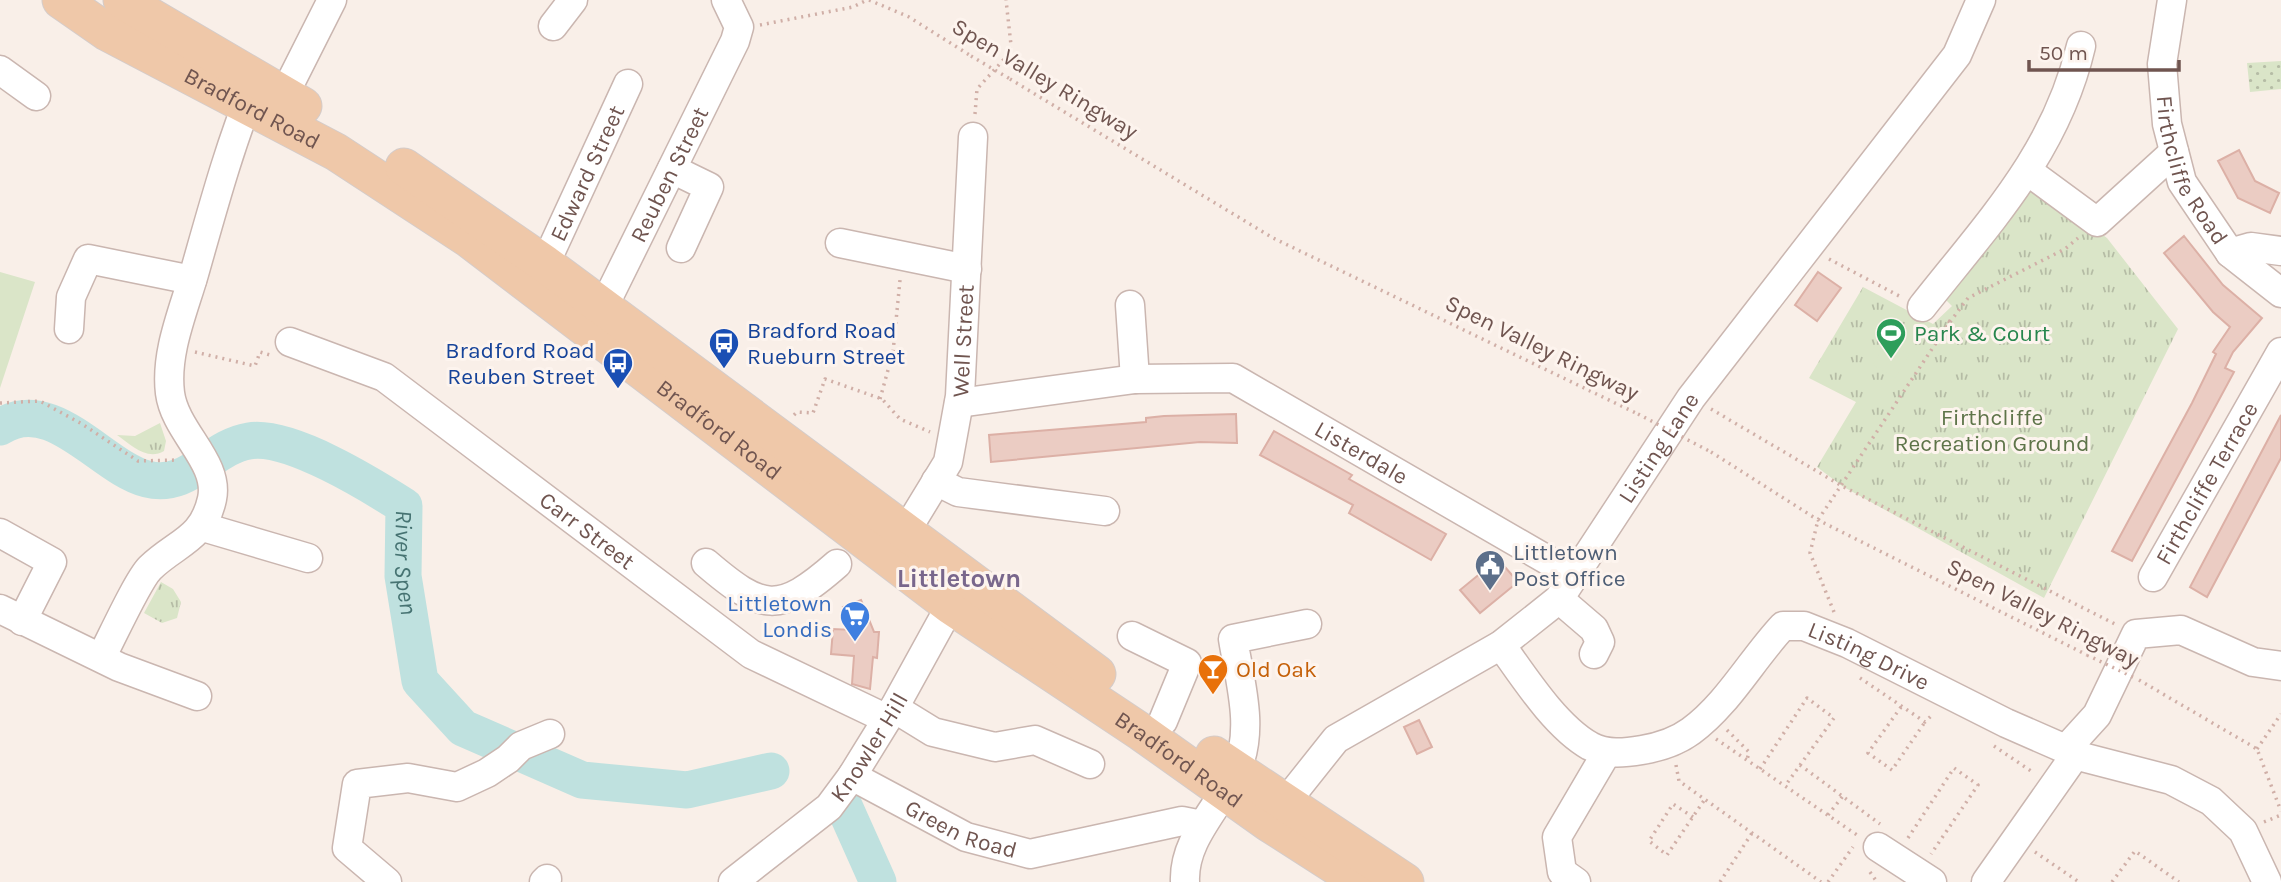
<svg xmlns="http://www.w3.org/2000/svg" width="2281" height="882" font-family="Karla,sans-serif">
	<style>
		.grass { fill: url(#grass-dots) }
		.park { fill: url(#park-tufts) }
		.pitch { fill: #dae5c8 }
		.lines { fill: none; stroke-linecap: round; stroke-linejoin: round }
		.river { stroke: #bfe1df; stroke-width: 37 }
		.building { fill: #ebccc3; stroke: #dcb0a6; stroke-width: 2 }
		.minor-casing { stroke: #cab6b0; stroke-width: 31 }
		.major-casing { stroke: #d4ccca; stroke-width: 39 }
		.path { stroke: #d0afa7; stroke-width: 3.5; stroke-dasharray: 2 5; stroke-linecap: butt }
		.minor { stroke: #fff; stroke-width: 28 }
		.major { stroke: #efc8a9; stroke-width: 37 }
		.path-bridge { stroke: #d0afa7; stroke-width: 3.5; stroke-dasharray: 2 5; stroke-linecap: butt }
		.labels { text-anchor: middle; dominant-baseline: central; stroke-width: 6; stroke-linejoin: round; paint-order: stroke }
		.street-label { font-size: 23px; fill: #705550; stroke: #fdf4ee }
		.transit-label { font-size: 23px; fill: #164399; stroke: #fdf4ee; text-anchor: start }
		.leisure-label { font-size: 23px; fill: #27864d; stroke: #fdf4ee; text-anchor: start }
		.park-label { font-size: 23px; fill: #5e7449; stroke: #fdf4ee }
		.service-label { font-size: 23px; fill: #4e5e75; stroke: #fdf4ee; text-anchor: start }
		.shop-label { font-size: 23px; fill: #366cbe; stroke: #fdf4ee; text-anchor: end }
		.food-label { font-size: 23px; fill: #c56008; stroke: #fdf4ee; text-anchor: start }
		.water-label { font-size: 24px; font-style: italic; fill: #467372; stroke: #fdf4ee }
		.quarter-label { font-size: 26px; font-weight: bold; fill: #79678c; stroke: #fdf4ee }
	</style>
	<defs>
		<pattern id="grass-dots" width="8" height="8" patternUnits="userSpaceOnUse" patternTransform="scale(1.75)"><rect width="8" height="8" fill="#dae5c8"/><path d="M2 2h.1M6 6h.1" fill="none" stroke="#b5bca5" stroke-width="1.8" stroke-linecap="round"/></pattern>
		<pattern id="park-tufts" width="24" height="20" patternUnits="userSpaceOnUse" patternTransform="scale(1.75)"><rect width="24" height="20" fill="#dae5c8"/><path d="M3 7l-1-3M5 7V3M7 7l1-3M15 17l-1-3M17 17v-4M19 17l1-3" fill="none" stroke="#b5bca5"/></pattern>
	</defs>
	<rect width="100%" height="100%" fill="#f9efe8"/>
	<path class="grass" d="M2281 61V89L2250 92 2247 63Z"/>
	<path class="park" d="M2029 181 2107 238 2178 329 2044 598 1842 486 1817 467 1856 402 1809 378 1863 287 1933 324 1952 306 1941 295Z
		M160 423 166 441 164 451C147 461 131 445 117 435L135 436Z
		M161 582 173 589 181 602 177 618 162 623 144 613Z"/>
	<path class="pitch" d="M0 272 35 282 0 388Z
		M1886 342 1909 354 1896 378 1873 365Z"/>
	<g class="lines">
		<g class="river">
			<path id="s1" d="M0 427C52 393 102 468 147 479 189 490 211 447 249 441 289 434 371 485 404 506L403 576 420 681 463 728 582 780 687 790 771 771"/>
			<path d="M844 806 878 882"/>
		</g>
	</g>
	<path class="building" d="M2239 150 2255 181 2279 193 2270 213 2238 198 2218 161Z
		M2184 236 2223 285 2262 318 2233 352 2225 368 2234 372 2132 561 2112 551 2192 403 2216 354 2213 352 2230 327 2213 312 2164 253Z
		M1818 272 1841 288 1817 321 1795 305Z
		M1236 414 1237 443 1200 442 991 462 989 435 1146 422V418L1164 416Z
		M2281 415V458L2207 597 2190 587Z
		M1274 431 1352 475 1349 479 1446 534 1431 560 1349 513 1353 505 1260 455Z
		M1498 559 1518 582 1480 613 1460 590Z
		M861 600 874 632H879L877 658 873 657 870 689 852 684 854 656 831 654 833 629 853 630 843 607Z
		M1419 720 1432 747 1417 754 1404 727Z"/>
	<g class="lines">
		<g class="minor-casing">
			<g id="minor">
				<path id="s2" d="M2172 0 2162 64 2167 124 2182 182 2230 253 2281 293"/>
				<path d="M553 26 573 0"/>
				<path d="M0 70 36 96"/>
				<path d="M275 113 332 0"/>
				<path d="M672 169 709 187 681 248"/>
				<path d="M2029 172 2097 222 2174 152"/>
				<path d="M840 243 967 269"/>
				<path d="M2230 253 2251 247 2281 251"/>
				<path id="s3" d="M545 264 628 84"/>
				<path d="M1130 305 1135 379"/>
				<path d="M1922 307C1988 223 2056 153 2081 46"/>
				<path id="s4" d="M603 308 735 41 739 27 726 0"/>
				<path d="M69 329 71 297 88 259 192 280"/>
				<path id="s5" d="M290 342 384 377 751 654 887 719"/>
				<path id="s6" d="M959 403 1135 379 1233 378 1575 576"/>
				<path d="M936 481 958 492 1105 511"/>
				<path d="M203 527 308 558"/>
				<path id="s7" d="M906 531 948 462 960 396 973 137"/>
				<path d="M0 533 52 562 22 621"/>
				<path d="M706 563C762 611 779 615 837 564"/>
				<path id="s8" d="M2153 577 2281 352"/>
				<path d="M1559 599 1594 629 1600 642 1594 654"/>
				<path d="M0 609 119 667 197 696"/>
				<path d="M1132 636 1187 663 1163 721"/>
				<path id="s9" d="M1501 645C1524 677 1555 726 1590 746 1607 755 1624 753 1642 750 1660 747 1676 742 1691 731 1728 704 1752 659 1783 626H1804L1847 643 2006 723 2086 758 2171 780 2211 801 2243 831 2267 882"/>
				<path d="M102 656C112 637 138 580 150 568 177 542 203 540 212 499 220 462 175 432 170 393 165 353 183 312 194 274 212 211 229 147 254 86"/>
				<path d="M894 708 933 732 995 747 1035 740 1090 764"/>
				<path d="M2067 748 2097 715 2136 634 2181 630 2253 662 2281 666"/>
				<path id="s10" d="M852 776 966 837 1030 854 1182 821 1202 825"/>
				<path id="s11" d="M1273 818 1336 739 1501 645 1559 599 1691 398 1957 55 1981 0"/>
				<path d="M1878 847 1932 882"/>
				<path d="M387 882 347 848 357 784 408 778 457 787 487 773 508 759 521 746 550 734"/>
				<path d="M544 882 547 879"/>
				<path id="s12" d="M733 882 829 807 852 776 894 708 959 590"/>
				<path d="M1185 882C1183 839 1219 808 1236 771 1255 730 1240 682 1233 639L1307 624"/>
				<path d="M1576 882 1562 872 1557 837 1607 752"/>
				<path d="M1986 882 2076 754"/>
			</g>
		</g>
		<g class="major-casing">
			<g id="major">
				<path id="s13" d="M61 0 107 32 336 152 469 239 950 605 1141 732 1269 823 1361 882"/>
				<path d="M122 0 303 106"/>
				<path d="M404 167 545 264 1097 674"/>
				<path d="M1214 755 1405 882"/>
			</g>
		</g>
		<path class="path" d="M869 0 909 17 971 56
			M760 25 853 7 867 0
			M1010 79 1273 238 1638 414
			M975 114 977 89 1006 57 1011 45 1006 0
			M1829 259 1903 298
			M1950 322 1968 298 2065 249 2078 238
			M195 352 255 366 260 352 270 355
			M880 399 893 352 900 280
			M0 403 40 401 82 424 138 461 177 460
			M1711 409 1842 486 2115 624
			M794 415 797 412 813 413 825 379 882 399 900 419 930 432
			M1711 452 1818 520 2087 655
			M1834 612 1810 553 1818 520 1950 322 1944 319
			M1860 678 1925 722 1933 714
			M2139 680 2257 749 2281 811
			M1901 707 1868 753 1892 770 1925 722
			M1727 730 1749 752 1747 760
			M1716 739 1857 835
			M1994 746 2034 773
			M2257 749 2281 714
			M1676 765 1679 781 1821 882
			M1800 765 1880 824
			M1760 769 1807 698 1834 718 1785 786
			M1828 815 1843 796
			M1693 817 1673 804 1649 841 1667 855 1705 799
			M2264 822 2281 815
			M1908 838 1954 768 1978 785 1931 854
			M2035 852 2079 882
			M1870 872 1877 882
			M1720 882 1752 833
			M1828 882 1853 847
			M2112 882 2135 851 2179 882"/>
		<use href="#minor" class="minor"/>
		<use href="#major" class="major"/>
		<path class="path-bridge" d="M971 56 1010 79
			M1638 414 1711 452
			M2087 655 2137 679"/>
	</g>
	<defs>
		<g id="stadium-pin" transform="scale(1.575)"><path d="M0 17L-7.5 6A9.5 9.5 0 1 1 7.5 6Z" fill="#2e9e5b" stroke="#fdf4ee"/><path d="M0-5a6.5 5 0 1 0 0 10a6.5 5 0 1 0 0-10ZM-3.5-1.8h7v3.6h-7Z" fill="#fff"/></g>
		<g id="bus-pin" transform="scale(1.575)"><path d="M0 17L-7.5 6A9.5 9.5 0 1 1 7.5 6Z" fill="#1a4fb4" stroke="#fdf4ee"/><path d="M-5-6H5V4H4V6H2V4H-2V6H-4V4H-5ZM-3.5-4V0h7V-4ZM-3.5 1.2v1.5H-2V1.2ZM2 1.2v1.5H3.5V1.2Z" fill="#fff"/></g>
		<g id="civic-pin" transform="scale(1.575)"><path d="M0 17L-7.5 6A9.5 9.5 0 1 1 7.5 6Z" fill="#5c6f8a" stroke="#fdf4ee"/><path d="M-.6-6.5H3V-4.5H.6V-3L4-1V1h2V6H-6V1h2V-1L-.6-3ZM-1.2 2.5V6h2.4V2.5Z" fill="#fff"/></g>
		<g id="supermarket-pin" transform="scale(1.575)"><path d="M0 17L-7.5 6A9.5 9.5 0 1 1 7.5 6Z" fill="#3f7fe0" stroke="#fdf4ee"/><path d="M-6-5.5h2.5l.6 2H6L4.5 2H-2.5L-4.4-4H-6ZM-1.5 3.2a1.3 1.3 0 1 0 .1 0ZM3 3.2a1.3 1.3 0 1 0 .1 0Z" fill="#fff"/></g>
		<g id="bar-pin" transform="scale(1.575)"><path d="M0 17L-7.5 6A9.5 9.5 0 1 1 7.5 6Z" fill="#e8710a" stroke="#fdf4ee"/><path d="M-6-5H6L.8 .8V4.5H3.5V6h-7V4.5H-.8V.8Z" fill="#fff"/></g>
	</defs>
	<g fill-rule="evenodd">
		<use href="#stadium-pin" x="1891" y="333"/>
		<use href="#bus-pin" x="724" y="343"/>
		<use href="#bus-pin" x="618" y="363"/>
		<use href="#civic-pin" x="1490" y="565"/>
		<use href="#supermarket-pin" x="855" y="616"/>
		<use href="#bar-pin" x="1213" y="669"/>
	</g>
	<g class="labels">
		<g class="street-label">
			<text transform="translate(1045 79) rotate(31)">Spen Valley Ringway</text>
			<text stroke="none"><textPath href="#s13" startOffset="220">Bradford Road</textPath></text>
			<text stroke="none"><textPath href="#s2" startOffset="177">Firthcliffe Road</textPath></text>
			<text stroke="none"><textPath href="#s3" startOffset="100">Edward Street</textPath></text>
			<text stroke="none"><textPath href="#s4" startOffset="149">Reuben Street</textPath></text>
			<text stroke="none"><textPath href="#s7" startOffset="203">Well Street</textPath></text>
			<text transform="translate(1542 348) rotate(26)">Spen Valley Ringway</text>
			<text stroke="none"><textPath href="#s13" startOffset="788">Bradford Road</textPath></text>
			<text stroke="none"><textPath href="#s11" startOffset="546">Listing Lane</textPath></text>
			<text stroke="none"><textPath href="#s6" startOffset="424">Listerdale</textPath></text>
			<text stroke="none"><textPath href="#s8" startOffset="108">Firthcliffe Terrace</textPath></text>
			<text stroke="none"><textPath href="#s5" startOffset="355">Carr Street</textPath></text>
			<text transform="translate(2043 613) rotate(27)">Spen Valley Ringway</text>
			<text stroke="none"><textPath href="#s9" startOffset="474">Listing Drive</textPath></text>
			<text stroke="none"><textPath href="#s12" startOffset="194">Knowler Hill</textPath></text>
			<text stroke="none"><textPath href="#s13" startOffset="1354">Bradford Road</textPath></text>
			<text stroke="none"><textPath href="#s10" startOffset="122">Green Road</textPath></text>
		</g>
		<g class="transit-label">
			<text x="747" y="330">Bradford Road<tspan x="747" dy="26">Rueburn Street</tspan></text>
			<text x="595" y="350" text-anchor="end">Bradford Road<tspan x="595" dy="26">Reuben Street</tspan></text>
		</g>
		<g class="leisure-label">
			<text x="1914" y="333">Park &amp; Court</text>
		</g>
		<g class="park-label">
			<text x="1992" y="417">Firthcliffe<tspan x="1992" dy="26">Recreation Ground</tspan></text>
		</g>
		<g class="service-label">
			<text x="1513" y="552">Littletown<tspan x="1513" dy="26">Post Office</tspan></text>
		</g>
		<g class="shop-label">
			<text x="832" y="603">Littletown<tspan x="832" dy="26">Londis</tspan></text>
		</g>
		<g class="food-label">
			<text x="1236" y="669">Old Oak</text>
		</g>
		<g class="water-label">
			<text stroke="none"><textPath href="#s1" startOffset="504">River Spen</textPath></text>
		</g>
		<g class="quarter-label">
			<text x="959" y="578">Littletown</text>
		</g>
	</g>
	<path d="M2029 60v10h150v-10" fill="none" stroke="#705550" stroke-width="3.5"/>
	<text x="2039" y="60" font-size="21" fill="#705550" stroke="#fdf4ee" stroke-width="5" paint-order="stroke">50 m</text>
</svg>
